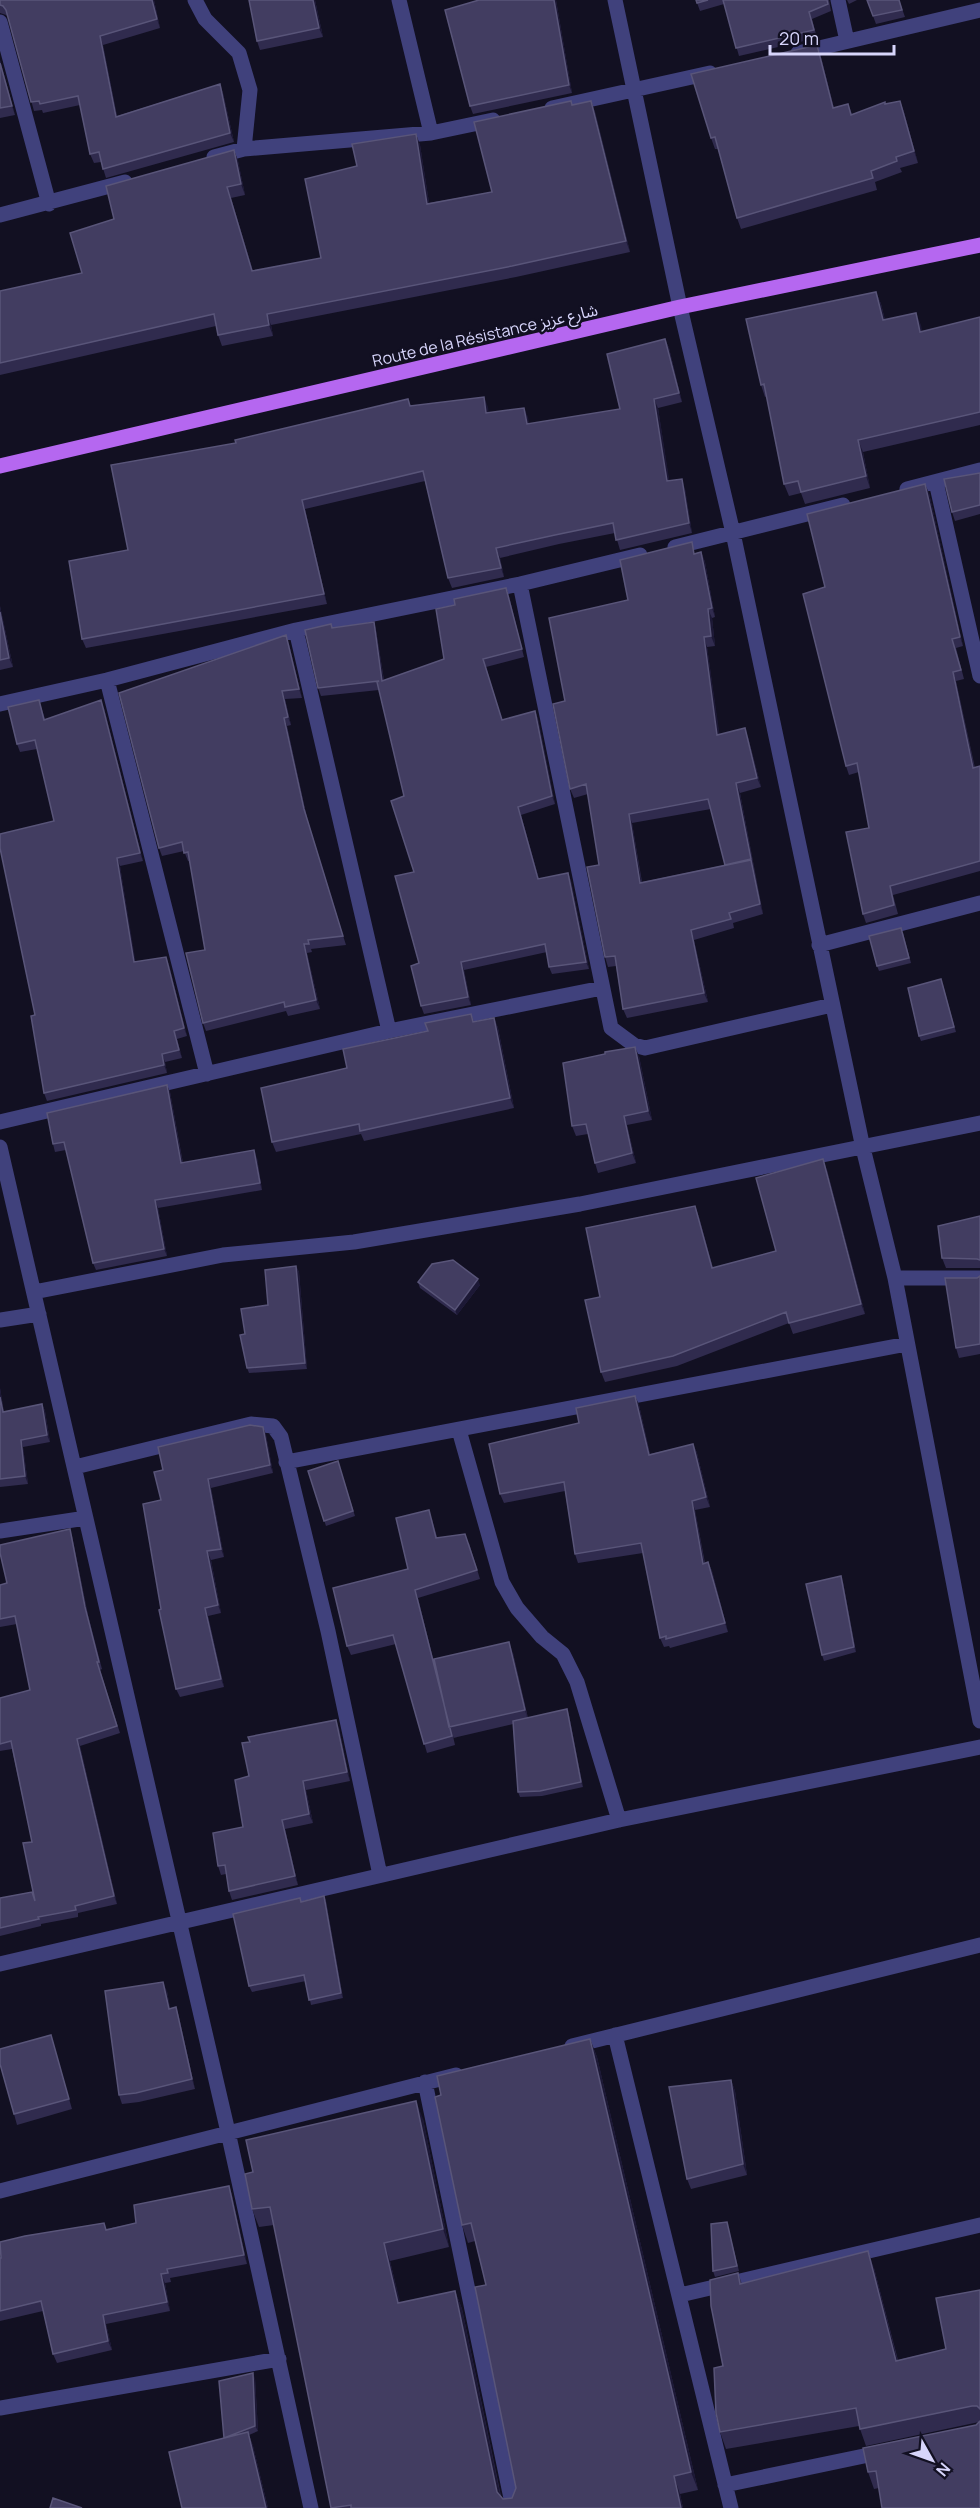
<svg xmlns="http://www.w3.org/2000/svg" width="980" height="2508" font-family="Manrope,'Noto Sans Arabic',sans-serif">
	<style>
		.lines { fill: none; stroke-linecap: round; stroke-linejoin: round }
		.minor { stroke: #40417c; stroke-width: 15 }
		.major { stroke: #b567f0; stroke-width: 15 }
		.wall { fill: #302b4e; fill-rule: evenodd }
		.shaded-wall { fill: #1c1835 }
		.building { fill: #423d61; stroke: #595579; stroke-width: 1.5 }
		.labels { text-anchor: middle; dominant-baseline: central; stroke-width: 5; stroke-linejoin: round; paint-order: stroke }
		.street-label { font-size: 16px; fill: #d7d5fb; stroke: #121022 }
	</style>
	<rect width="100%" height="100%" fill="#121022"/>
	<g class="lines">
		<path class="minor" d="M195 0 205 19 239 53 250 90 244 149
			M399 0 431 133
			M615 0 680 307 733 533 863 1148 895 1278 980 1721
			M838 0 847 41
			M0 22 49 204
			M798 53 980 10
			M552 108 710 73
			M214 157 244 149 431 133 493 120
			M0 215 125 182
			M936 482 980 676
			M907 489 980 470
			M675 547 843 505
			M520 584 611 1028 634 1045 645 1048 832 1005
			M296 630 389 1031
			M107 680 207 1074
			M0 704 107 680 296 630 520 584 640 555
			M819 945 980 903
			M0 1122 389 1031 602 988
			M0 1147 228 2132 311 2508
			M895 1278H980
			M34 1292 223 1255 354 1242 580 1204 980 1123
			M0 1320 39 1314
			M459 1430 502 1582 517 1608 542 1637 563 1654 577 1682 619 1820
			M286 1462 907 1344
			M75 1467 251 1424 273 1426 281 1437 328 1631 380 1875
			M0 1531 86 1518
			M0 1964 619 1820 980 1747
			M615 2035 731 2508
			M572 2046 980 1945
			M425 2082 513 2508
			M0 2191 456 2075
			M680 2295 980 2225
			M0 2408 279 2359
			M725 2485 883 2452"/>
		<path class="major" d="M0 466 680 307 980 245"/>
	</g>
	<path class="wall" d="M0 0H154L160 28 103 45 117 116 220 84 223 93 234 142 106 178 101 162 94 163 90 154 80 105 43 113 42 110 34 111 8 17 6 15 0 13Z
		M249 0H315L323 37 260 50 257 41Z
		M556 0 572 93 473 114 470 106Z
		M696 0H829L831 11 812 19 817 38 739 56 724 4 700 11Z
		M847 0H857L849 4Z
		M867 0H899L905 17 876 24Z
		M817 45 821 57 834 108 848 104 852 114 900 101 904 112 918 163 900 168 902 172 875 182 877 190 741 229 737 218 718 149H715L711 138Z
		M0 60 15 115 0 118Z
		M571 101 572 105 591 101 595 112 630 252 516 277 271 325 273 336 222 346 218 335 216 326 0 375V291L82 273 114 219 234 150 238 161 245 195 231 198 253 271 321 258 357 166 416 134 420 145 429 203 492 192Z
		M876 292 881 304 885 320 916 313 922 332 980 317V425L863 452 870 488 805 504 801 493 789 496 784 484 767 396 765 397 761 385Z
		M665 339 669 348 682 402 658 408 669 481 685 489 692 533 620 550 615 533 559 544 500 558 504 577 452 588 448 578 425 481 305 509 327 604 86 648 82 639 128 550 236 443 411 406 488 407V413L524 408 529 424 620 409Z
		M980 473V514L955 521 952 512Z
		M929 493 963 646 956 648 964 679 956 681 975 768 980 766V871L893 895 898 914 866 923 863 914 869 828 859 772 849 775 846 766 825 587Z
		M701 552 705 562 715 617 712 618 715 646 707 647 719 734 748 737 761 787 740 793 763 914 733 923 734 928 694 940 708 1002 627 1018 623 1009 616 966 608 967 605 957 599 865 588 794 574 798 570 789 565 701 628 600 696 553ZM711 809 725 865 642 882 632 823Z
		M506 588 509 596 524 657 486 667 502 720 535 711 538 719 555 804 521 815 539 879 568 873 571 881 589 969 552 974 549 967 547 952 464 970 471 1005 424 1014 421 1006 414 872 404 796 379 690 321 696 318 688 332 628 374 622 376 630 384 680 444 659 455 605Z
		M0 606 13 667 0 670Z
		M289 644 302 698 285 699 291 725 287 726 307 818 346 945 311 949 312 952 307 953 320 1009 288 1016 286 1011 206 1031 203 1023 205 950 190 861H188L184 851 162 856 159 848Z
		M39 700 45 719 104 708 143 861 120 866 135 962 166 957 169 965 187 1036 177 1039 182 1058 165 1062 167 1073 47 1101 44 1093 54 821 37 749 20 752 17 744Z
		M903 933 911 963 879 971 877 966Z
		M943 985 956 1032 921 1041 919 1036Z
		M471 1014 474 1022 494 1018 498 1028 514 1108 364 1141 361 1134 276 1152 272 1142 347 1068 428 1031Z
		M639 1056 652 1120 627 1125 636 1163 598 1173 595 1163 588 1134 576 1136 572 1126Z
		M167 1085 170 1092 183 1163 257 1158 262 1190 158 1208 167 1256 96 1270 93 1263 66 1150 55 1152 53 1144Z
		M827 1170 865 1314 793 1334 789 1323 677 1366 605 1382 601 1372 600 1297 695 1206 699 1217 713 1268 776 1251Z
		M980 1216V1268H946L942 1258Z
		M296 1266 299 1272 307 1369 249 1373 247 1368 245 1334Z
		M980 1276V1354L959 1358 956 1348 977 1278Z
		M418 1282 480 1285 457 1315 420 1288Z
		M0 1388 4 1412 42 1404 45 1411 50 1442 23 1447 28 1484 0 1487Z
		M635 1396 639 1405 650 1454 693 1444 697 1453 710 1507 695 1510 705 1563 708 1562 712 1571 728 1632 670 1648 669 1646 664 1647 660 1638 643 1553 578 1563 575 1554 565 1491 504 1503 500 1494 579 1423Z
		M263 1427 266 1435 273 1473 211 1488 224 1557 211 1560 221 1613 208 1616 224 1687 180 1697 176 1689 161 1609V1500Z
		M338 1461 355 1516 326 1526 308 1471Z
		M432 1519 437 1537 469 1543 480 1579 418 1598 436 1671 513 1653 528 1718 567 1709 569 1715 583 1787 542 1796 520 1797 518 1792 513 1724 453 1738V1736L455 1745 427 1753 396 1644 351 1655 347 1646 408 1569Z
		M72 1536 88 1615 102 1669 100 1670 120 1733 80 1746 117 1904 78 1913V1917L41 1924V1926L0 1936V1898L32 1892V1842L12 1749 0 1751V1698L30 1690 17 1624 0 1627V1585L7 1583Z
		M843 1582 856 1652 824 1661 822 1655Z
		M339 1728 350 1781 306 1790 313 1823 285 1829 298 1885 232 1900 229 1891 226 1874 221 1875 218 1866 243 1827 249 1776Z
		M324 1896 326 1901 343 1998 311 2005 306 1981 252 1992 249 1986Z
		M167 1991 170 2009 176 2007 179 2017 195 2089 139 2102 122 2104 119 2095Z
		M590 2039 597 2057 698 2490 680 2494 683 2508H331L274 2225 259 2227 252 2209 253 2172 423 2119 449 2247 390 2261 400 2303 455 2291 462 2309 501 2496 503 2499 512 2498 516 2488 486 2285 475 2241 468 2243 462 2225 441 2095Z
		M54 2046 72 2109 17 2125 14 2114Z
		M731 2080 735 2091 747 2175 691 2189 687 2179Z
		M229 2186 232 2195 247 2264 170 2278 171 2282 165 2283 170 2311 106 2324 112 2350 57 2363 53 2354 43 2311 0 2321V2258L106 2229 136 2223Z
		M727 2222 739 2271 715 2277 713 2271Z
		M874 2268 898 2360 946 2349 980 2290V2508L879 2488 874 2489 868 2472 976 2425 979 2422 866 2446 859 2426 726 2449 720 2432 723 2366 738 2273 742 2284Z
		M255 2378 258 2431 249 2435 253 2446 268 2508H182L224 2438Z"/>
	<path class="shaded-wall" d="M152 0H154L160 28 157 19Z
		M313 0H315L323 37 319 28Z
		M554 0H556L572 93 569 85Z
		M100 36 103 45 119 126 116 117Z
		M817 45 821 57 837 120 833 108Z
		M0 60 15 115 12 106 0 63Z
		M220 84 223 93 234 142 230 133Z
		M591 101 595 112 630 252 626 241Z
		M900 101 904 112 918 163 914 151Z
		M416 134 420 145 431 215 427 204Z
		M234 150 238 161 245 195 241 184Z
		M227 187 231 198 256 282 252 271Z
		M876 292 881 304 888 332 883 320Z
		M916 313 921 325 925 344 920 332Z
		M267 314 271 325 273 336 269 325Z
		M665 339 669 348 682 402 679 393Z
		M484 397 488 407 490 423 486 413Z
		M654 399 658 408 671 491 667 481Z
		M524 408 528 417 531 434 527 424Z
		M858 440 863 452 870 488 866 476Z
		M682 479 685 489 692 533 689 523Z
		M925 484 929 493 963 646 960 637Z
		M302 500 305 509 327 604 324 594Z
		M496 548 500 558 504 577 501 568Z
		M701 552 705 562 715 617 712 608Z
		M506 588 509 596 524 657 522 649Z
		M0 606 13 667 9 658 0 612Z
		M708 609 712 618 715 646 711 636Z
		M374 622 376 630 385 688 382 681Z
		M286 635 289 644 302 698 299 689Z
		M704 637 707 647 721 744 717 735Z
		M953 672 956 681 976 777 973 768Z
		M282 691 285 699 291 725 288 717Z
		M101 700 104 708 143 861 140 853Z
		M535 711 538 719 555 804 552 796Z
		M284 718 287 726 307 818 346 945 304 809Z
		M745 728 748 737 761 787 757 778Z
		M736 783 740 793 754 869 751 859Z
		M518 807 521 815 541 887 538 879Z
		M629 814 632 823 643 892 640 883Z
		M117 858 120 866 137 970 134 962Z
		M751 860 754 869 763 914 760 904Z
		M568 873 571 881 589 969 586 962Z
		M691 930 694 940 708 1002 704 993Z
		M304 944 307 953 320 1009 316 1000Z
		M166 957 169 965 187 1036 184 1028Z
		M461 962 464 970 471 1005 468 997Z
		M494 1018 498 1028 514 1108 510 1098Z
		M174 1031 177 1039 182 1058 179 1050Z
		M635 1047 639 1056 652 1120 648 1111Z
		M162 1054 165 1062 167 1073 164 1065Z
		M167 1085 170 1092 184 1171 181 1163Z
		M624 1116 627 1125 636 1163 632 1153Z
		M254 1150 257 1158 262 1190 260 1183Z
		M823 1159 827 1170 865 1314 861 1304Z
		M155 1200 158 1208 167 1256 164 1249Z
		M695 1206 699 1217 715 1278 712 1268Z
		M296 1266 299 1272 307 1369 305 1363Z
		M478 1279 480 1285 457 1315 455 1310Z
		M0 1388 5 1419 3 1412 0 1397Z
		M635 1396 639 1405 652 1464 649 1455Z
		M42 1404 45 1411 50 1442 47 1435Z
		M263 1427 266 1435 273 1473 270 1465Z
		M21 1440 23 1447 28 1484 25 1476Z
		M693 1444 697 1453 710 1507 706 1497Z
		M208 1479 211 1488 224 1557 221 1549Z
		M692 1501 695 1510 706 1573 703 1564Z
		M70 1529 72 1536 88 1615 102 1669 85 1607Z
		M207 1551 211 1560 221 1613 218 1605Z
		M708 1562 712 1571 728 1632 725 1623Z
		M841 1576 843 1582 856 1652 854 1647Z
		M415 1590 418 1598 450 1727H449Z
		M205 1608 208 1616 224 1687 221 1679Z
		M509 1642 513 1653 528 1721 525 1710Z
		M567 1709 569 1715 583 1787 581 1782Z
		M336 1720 339 1728 350 1781 347 1772Z
		M77 1739 80 1746 117 1904 114 1896Z
		M303 1781 306 1790 313 1823 309 1814Z
		M282 1820 285 1829 298 1885 295 1876Z
		M324 1896 326 1901 343 1998 341 1993Z
		M163 1982 167 1991 172 2018 169 2009Z
		M176 2007 179 2017 195 2089 192 2079Z
		M590 2039 597 2057 698 2490 691 2472Z
		M731 2080 735 2091 747 2175 743 2164Z
		M416 2101 423 2119 449 2247 443 2229Z
		M229 2186 232 2195 247 2264 244 2255Z
		M384 2243 390 2261 405 2321 398 2303Z
		M868 2251 874 2268 902 2378 896 2361Z
		M161 2274 165 2283 170 2311 167 2302Z
		M455 2291 462 2309 503 2508 497 2492Z
		M103 2315 106 2324 112 2350 108 2341Z
		M253 2373 255 2378 258 2431 255 2426Z
		M248 2432 253 2446 268 2508H266Z
		M674 2476 680 2494 683 2508H681Z"/>
	<path class="building" d="M0 0H152L157 19 100 36 116 117 220 84 230 133 103 169 99 152 90 154 78 96 40 104 39 101 31 102 6 10 3 6 0 5Z
		M249 0H313L319 28 257 41Z
		M479 0H554L569 85 470 106 445 10Z
		M696 0H708L697 3Z
		M723 0H827L828 4 809 12 814 30 736 48Z
		M867 0H899L902 10 873 16Z
		M817 45 833 108 848 104 851 115 885 102V104L900 101 914 151 896 157 897 161 871 171 873 178 737 218 715 137 711 138 691 74Z
		M0 63 12 106 0 108Z
		M571 101 572 105 591 101 626 241 512 266 267 314 269 325 218 335 214 314 0 363V291L82 273 70 233 114 219 106 186 234 150 241 184 227 187 252 271 321 258 305 179 357 166 352 144 416 134 427 204 492 192 474 122Z
		M876 292 883 320 916 313 920 332 980 317V412L858 440 866 476 801 492 798 481 784 484 764 384 761 385 746 319Z
		M665 339 679 393 654 399 667 481 682 479 689 523 616 540 613 523 555 535 496 548 501 568 448 578 423 471 302 500 324 594 82 639 69 561 128 550 111 465 236 443 235 440 408 399 410 406 484 397 486 413 524 408 527 424 620 409 607 354Z
		M980 473V505L952 512 944 479Z
		M925 484 960 637 952 639 961 670 953 672 973 768 980 766V861L890 886 894 905 863 914 846 832 869 828 857 763 846 766 803 594 825 587 807 514Z
		M692 542 694 554 701 552 712 608 708 609 711 636 704 637 717 735 745 728 757 778 736 783 751 859 725 865 708 799 629 814 640 883 751 860 760 904 729 913 731 919 691 930 704 993 623 1009 615 956 605 957 587 867 599 865 586 784 570 789 553 704 565 701 549 618 628 600 620 560Z
		M506 588 522 649 483 659 502 720 535 711 552 796 518 807 538 879 568 873 586 962 549 967 545 944 461 962 468 997 421 1006 411 966 419 963 395 876 414 872 391 801 404 796 377 682 379 681 318 688 305 630 331 624 332 628 374 622 382 681 444 659 436 609 455 605 454 599Z
		M0 612 9 658 0 660Z
		M286 635 299 689 282 691 288 717 284 718 304 809 343 936 308 940 309 944H304L316 1000 285 1007 284 1002 203 1023 186 953 205 950 188 852 184 853 182 842 159 848 119 693Z
		M39 700 44 720 101 700 140 853 117 858 134 962 166 957 184 1028 174 1031 179 1050 162 1054 164 1065 44 1093 31 1016 35 1015 0 848V834L54 821 35 740 17 744 8 707Z
		M901 928 909 958 877 966 869 936Z
		M941 979 954 1027 919 1036 908 988Z
		M471 1014 473 1022 494 1018 510 1098 360 1131 359 1124 272 1142 261 1088 347 1068 343 1049 428 1031 425 1023Z
		M635 1047 648 1111 624 1116 632 1153 595 1163 586 1124 572 1126 563 1063 605 1054V1052Z
		M167 1085 181 1163 254 1150 260 1183 155 1200 164 1249 93 1263 64 1142 53 1144 47 1113Z
		M823 1159 861 1304 789 1323 786 1312 673 1356 601 1372 585 1300 600 1297 586 1228 695 1206 712 1268 776 1251 756 1178Z
		M980 1216V1260L977 1259 942 1258 938 1226Z
		M453 1260 478 1279 455 1310 418 1282 432 1264Z
		M296 1266 305 1363 247 1368 240 1335 245 1334 241 1309 268 1305 265 1270Z
		M980 1276V1344L956 1348 945 1278H977Z
		M635 1396 649 1455 693 1444 706 1497 692 1501 703 1564 708 1562 725 1623 666 1639V1636L660 1638 641 1543 575 1554 564 1482 500 1494 489 1444 579 1423 576 1408Z
		M0 1397 3 1412 42 1404 47 1435 21 1440 25 1476 0 1479Z
		M250 1425 263 1427 270 1465 208 1479 221 1549 207 1551 218 1605 205 1608 221 1679 176 1689 159 1610 161 1609 143 1504 161 1500 154 1472 163 1470 158 1447Z
		M338 1461 353 1511 324 1521 308 1471Z
		M429 1510 436 1538 465 1534 477 1570 415 1590 452 1736 424 1744 393 1635 347 1646 333 1588 408 1569 396 1518Z
		M70 1529 85 1607 99 1662H97L117 1726 77 1739 114 1896 75 1906 76 1910 38 1917 39 1919 0 1928V1898L32 1892 35 1901 23 1843 32 1842 11 1741 0 1744V1698L30 1690 15 1616 0 1619V1585L7 1583 0 1553V1545Z
		M841 1576 854 1647 822 1655 806 1584Z
		M509 1642 525 1710 449 1727 434 1659Z
		M567 1709 581 1782 540 1791 518 1792 513 1721Z
		M336 1720 347 1772 303 1781 309 1814 282 1820 295 1876 229 1891 225 1865 218 1866 213 1833 243 1827 235 1780 249 1776 242 1743 250 1742 248 1737Z
		M324 1896 341 1993 309 2000 304 1975 249 1986 233 1914 300 1898 301 1902Z
		M163 1982 169 2009 176 2007 192 2079 136 2093 119 2095 105 1991Z
		M51 2035 69 2099 14 2114 0 2064V2049Z
		M590 2039 691 2472 674 2476 681 2508H351V2505L331 2508 270 2207 252 2209 245 2174 253 2172 246 2140 416 2101 443 2229 384 2243 398 2303 455 2291 497 2492 503 2499 512 2498 516 2488 475 2287 486 2285 471 2223 462 2225 435 2097 441 2095 437 2076Z
		M731 2080 743 2164 687 2179 669 2087Z
		M229 2186 244 2255 167 2269 168 2273 161 2274 167 2302 103 2315 108 2341 53 2354 41 2301 0 2311V2258H1L0 2242 25 2236 104 2223 106 2230 136 2223 134 2205Z
		M727 2222 737 2266 713 2271 711 2224Z
		M868 2251 896 2361 946 2349 936 2298 980 2290V2409L977 2406H972L860 2429 856 2408 720 2432 716 2413 714 2368 723 2366 711 2306 710 2280 738 2273 740 2284Z
		M253 2373 255 2426 224 2438 219 2381Z
		M980 2421V2508H882L876 2471 868 2472 863 2448 976 2425Z
		M248 2432 266 2508H182L169 2452Z
		M53 2498 82 2508H50Z"/>
	<g class="labels">
		<g class="street-label">
			<text transform="translate(485 335) rotate(-13)">Route de la Résistance شارع عزيز</text>
		</g>
	</g>
	<g transform="translate(932 2460) rotate(130)" stroke="#121022" stroke-width="4.5" paint-order="stroke">
	<path d="M0-4.5L10 22L0 15L-10 22Z" fill="#d7d5fb"/>
	<text y="-9" font-size="16" font-weight="bold" text-anchor="middle" fill="#d7d5fb">N</text>
	</g>
	<path d="M770 45v9h124v-9" fill="none" stroke="#d7d5fb" stroke-width="3"/>
	<text x="779" y="45" font-size="18" fill="#d7d5fb" stroke="#121022" stroke-width="4.5" paint-order="stroke">20 m</text>
</svg>
